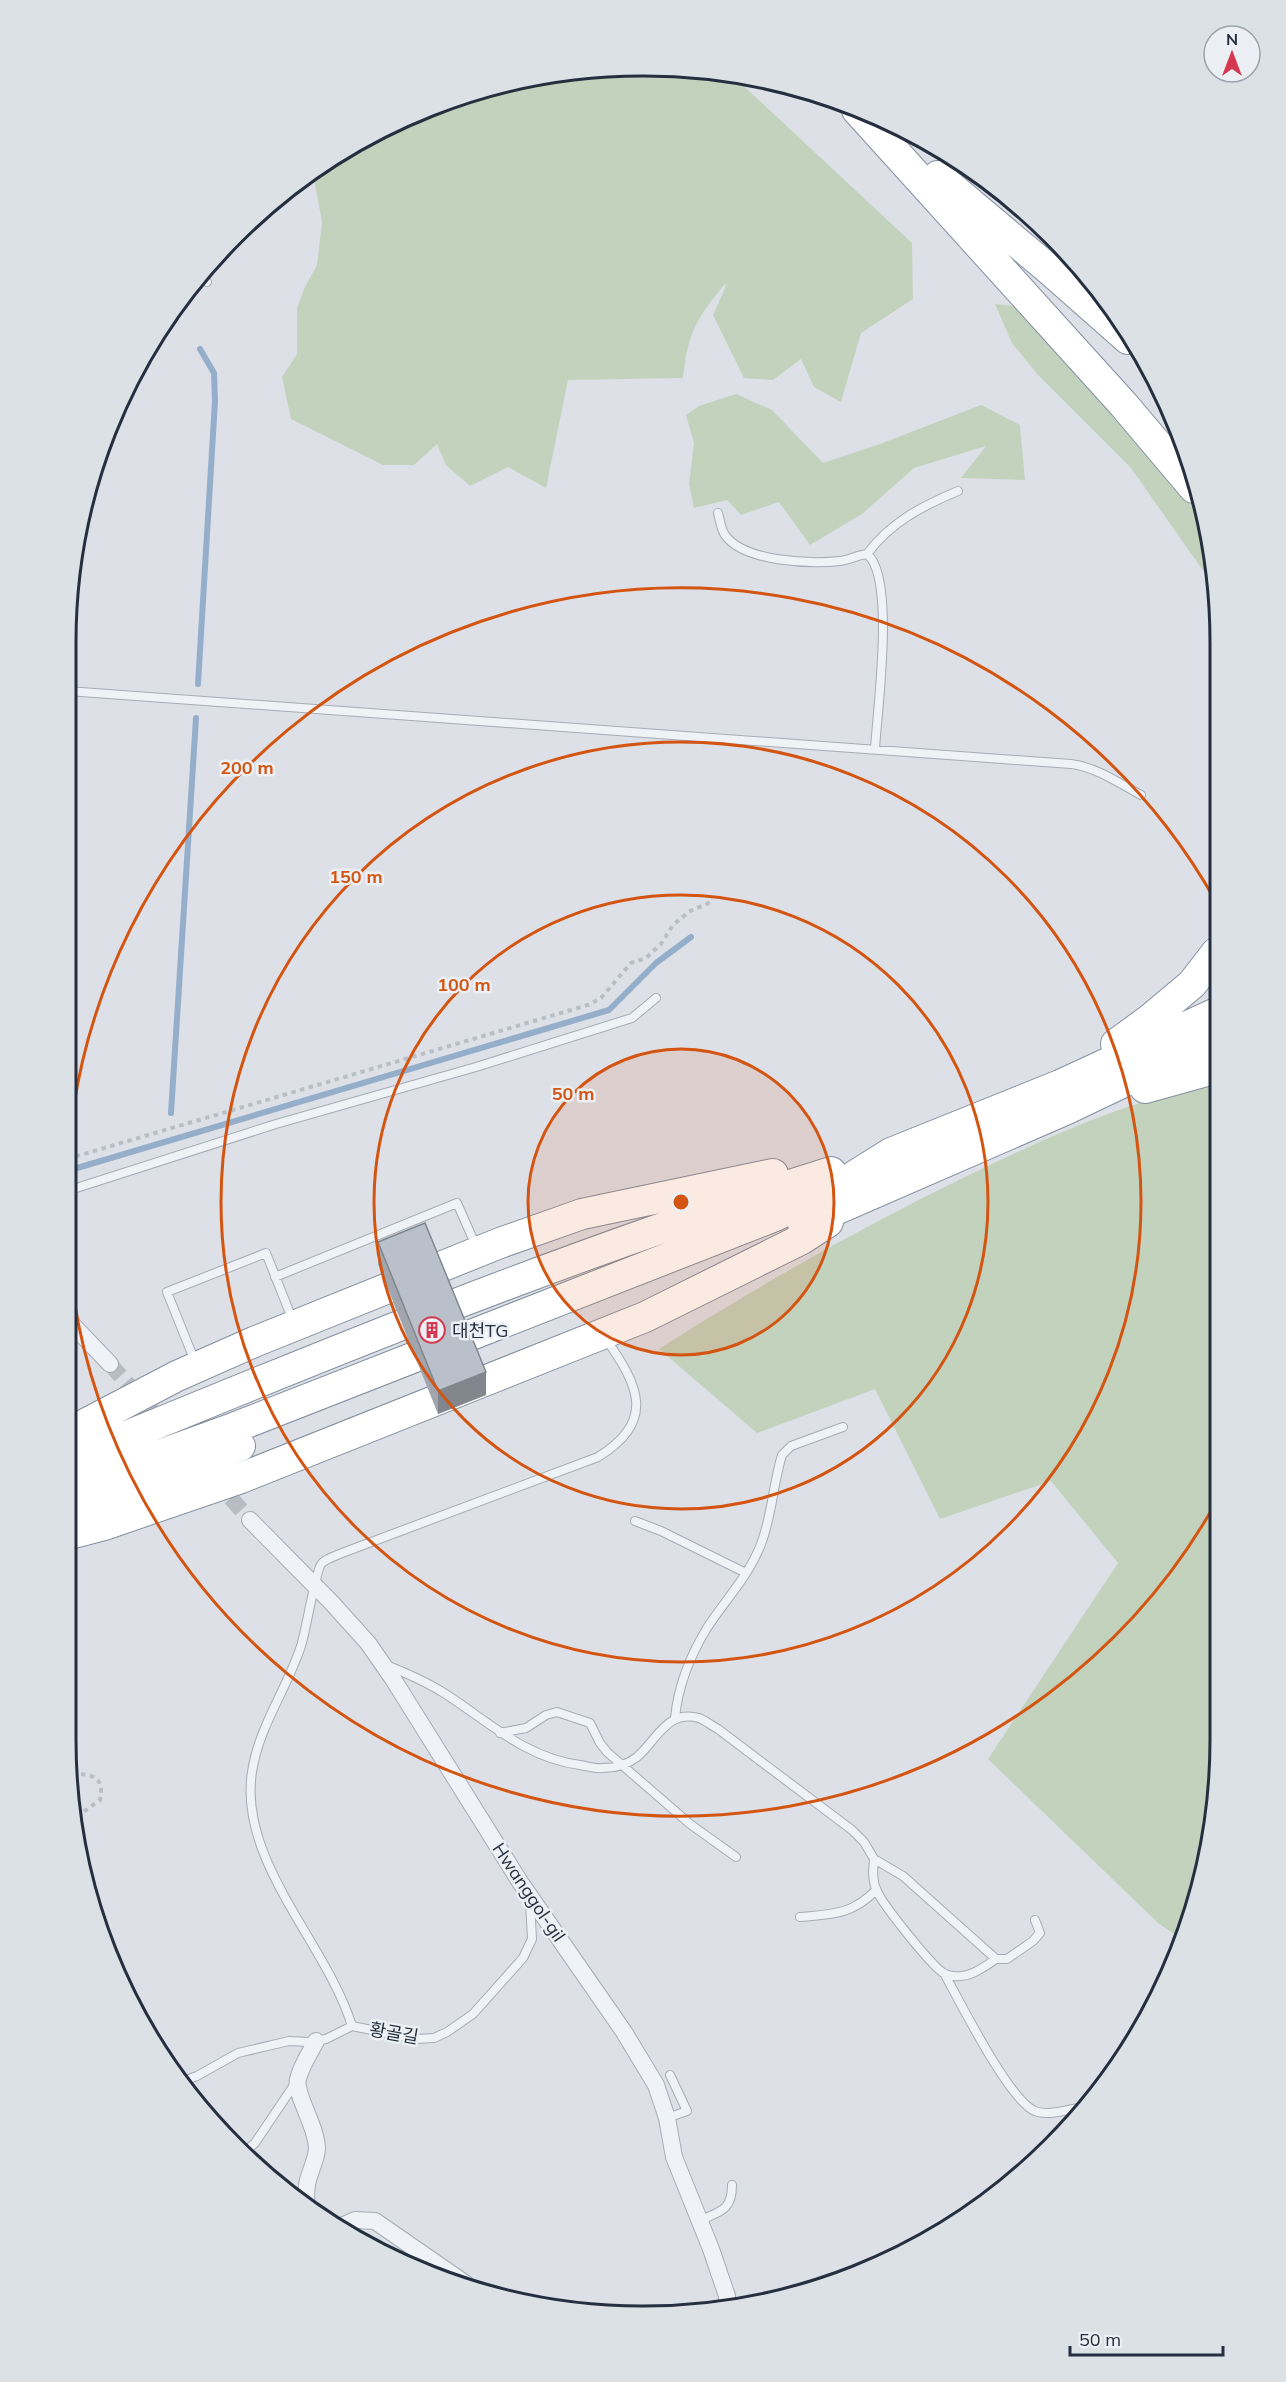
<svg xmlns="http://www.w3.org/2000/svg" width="1286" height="2382" font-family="Mulish,'Noto Sans KR',sans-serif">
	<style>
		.green { fill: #c3d2bd }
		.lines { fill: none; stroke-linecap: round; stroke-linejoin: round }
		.stream { stroke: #95afca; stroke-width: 6 }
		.street-tunnel { stroke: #b8bdc5; stroke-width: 16; stroke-dasharray: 16 8; stroke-linecap: butt }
		.lane-casing { stroke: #a6acb5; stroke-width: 10 }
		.street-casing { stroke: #a6acb5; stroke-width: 18 }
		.highway-casing { stroke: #838e9f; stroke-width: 32 }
		.path { stroke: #babfc6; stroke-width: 4; stroke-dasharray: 4.5 4.5; stroke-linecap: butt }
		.lane { stroke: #eff2f6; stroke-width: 8 }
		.street { stroke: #eff2f6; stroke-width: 16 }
		.highway { stroke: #fff; stroke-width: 30 }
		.wall { fill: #a0a5ae }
		.shaded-wall { fill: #82868d }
		.building { fill: #bac0ca; stroke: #82868d; stroke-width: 1.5 }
		.ring { fill: none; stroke: #d45511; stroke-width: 3 }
		.labels { text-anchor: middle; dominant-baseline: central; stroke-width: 5; stroke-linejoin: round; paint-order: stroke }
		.poi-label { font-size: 18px; fill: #252f3f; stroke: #ecf0f5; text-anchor: start }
		.street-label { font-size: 18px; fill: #252f3f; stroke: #ecf0f5 }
		.rim { fill: none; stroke: #252f3f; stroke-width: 3 }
		.centre { fill: #d45511; stroke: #ecf0f5; stroke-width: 3 }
		.ring-label { font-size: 18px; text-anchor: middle; font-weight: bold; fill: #d45511; stroke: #ecf0f5; stroke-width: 5; stroke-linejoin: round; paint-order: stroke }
	</style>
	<rect width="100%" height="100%" fill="#dde1e7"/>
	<path class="green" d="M681 67 733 76 912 243 913 299 861 333 841 402 814 387 801 359 773 380 744 378 713 315 726 286 725 284C696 319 688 333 683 378L568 380 546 488 508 467 470 486 446 465 437 444 414 465H383L291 419 282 377 297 354V308L305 287 317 265 322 222 313 173 355 143 458 97 568 71Z
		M995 304 1013 306 1079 372 1141 442 1199 515 1202 520 1215 567V594L1204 572 1131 468 1038 375 1012 343Z
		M736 394 772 410 823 463 880 444 981 405 1020 425 1025 480 961 478 986 446 914 468 862 514 810 545 779 502 741 515 727 500 694 508 689 484 694 443 686 415 699 406Z
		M1217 1083 1219 1776 1200 1888 1181 1939 1158 1923 988 1759 1118 1563 1051 1481 940 1519 875 1389 757 1433 659 1349C759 1285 862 1227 969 1175 1017 1152 1065 1129 1116 1111 1148 1099 1183 1091 1217 1083Z"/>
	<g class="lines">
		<path class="stream" d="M198 684 215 401 214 373 200 349
			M171 1113 196 718
			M67 1171 609 1010 656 963 691 937
			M66 1382 68 1384"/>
		<path class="street-tunnel" d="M110 1364 165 1426
			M215 1480 250 1520"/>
		<g class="lane-casing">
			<path id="lane" d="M200 276 207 282
				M718 513C720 521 721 529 725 535 744 562 810 564 840 561 849 560 858 555 867 554 896 577 877 712 875 749
				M867 554C891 522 922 506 958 491
				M67 691 1071 764C1096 767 1119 783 1141 795
				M67 1191 276 1124 476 1067 632 1018 656 998
				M275 1277 457 1203 476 1246
				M196 1364 167 1292 266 1253 293 1321
				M635 1521 661 1531 746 1573
				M386 1665C406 1673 425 1681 444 1693 488 1721 525 1758 580 1765 587 1766 595 1769 603 1768 615 1768 627 1765 637 1757 657 1740 667 1709 699 1718 705 1720 712 1726 718 1729L852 1830 864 1842 874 1859 903 1876 996 1959H1007L1033 1941 1040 1933 1035 1920
				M675 1718C678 1686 690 1656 707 1628 725 1600 749 1576 761 1544 772 1516 773 1484 782 1455L791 1446 843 1427
				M500 1733 526 1728 546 1715 557 1712 590 1723 600 1743 607 1752 690 1824 736 1857
				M874 1859C873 1870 872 1881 877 1891 883 1905 933 1968 945 1974 948 1975 951 1976 954 1976 970 1978 984 1967 996 1959
				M800 1917C832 1914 852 1915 876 1890
				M944 1973C960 2002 1007 2096 1033 2110 1045 2117 1065 2110 1079 2108
				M352 2026C327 1944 238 1861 252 1772 259 1726 287 1689 301 1646 306 1631 316 1568 322 1563 327 1558 336 1556 342 1553L598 1457C657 1421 638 1385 606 1339
				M181 2082 197 2076 238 2053 289 2041 309 2042 326 2039 352 2026 416 2039 434 2038 447 2032 473 2014 523 1958 532 1939 530 1902
				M667 2118 687 2111 670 2075
				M248 2149 255 2143 296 2082
				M699 2221C720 2211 732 2211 732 2185"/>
		</g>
		<g class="street-casing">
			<path id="street" d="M66 1318 110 1364
				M250 1520 331 1602 368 1643 393 1679 520 1882 624 2032 656 2085 667 2118 674 2157 711 2249 727 2296V2308
				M306 2203C306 2196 306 2187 308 2180 311 2169 316 2160 317 2149 317 2126 294 2094 298 2079 301 2066 310 2053 316 2041
				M340 2227 355 2220 375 2221 466 2284"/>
		</g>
		<g class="highway-casing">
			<path id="highway" d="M857 110 1123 404 1194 488
				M938 176 1051 271 1128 339
				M1116 1044 1149 1020 1192 984 1216 953
				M1145 1088 1217 1068
				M803 1224 1067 1109 1216 1038
				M66 1434 177 1376 254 1342 500 1243 582 1214 773 1174
				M66 1461C318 1357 571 1253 831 1172
				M66 1489 236 1427 775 1216 843 1183 891 1153 1060 1085 1216 1013
				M66 1513 155 1481 240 1446
				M66 1535 104 1525 241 1478 645 1317 802 1239 828 1222"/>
		</g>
		<path class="path" d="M67 1159 588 1005 601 998 631 963 646 958 661 944 673 925 690 911 711 902
			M72 1773C91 1775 105 1775 100 1800L79 1815"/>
		<use href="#lane" class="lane"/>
		<use href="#street" class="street"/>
		<use href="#highway" class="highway"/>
	</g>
	<path class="wall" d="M378 1242 486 1395 438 1414 378 1264Z"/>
	<path class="shaded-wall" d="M486 1372V1395L438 1414V1391Z"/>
	<path class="building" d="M425 1223 486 1372 438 1391 378 1242Z"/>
	<circle cx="681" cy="1202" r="153" fill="#d45511" fill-opacity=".12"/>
	<g class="ring">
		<circle cx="681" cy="1202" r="153"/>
		<circle cx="681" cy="1202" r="307"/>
		<circle cx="681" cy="1202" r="460"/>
		<path d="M1215 1504A614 614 0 1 1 1215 900"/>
	</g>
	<defs>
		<g id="building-ring" transform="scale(1.35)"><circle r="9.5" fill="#ecf0f5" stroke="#d53952" stroke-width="1.5"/><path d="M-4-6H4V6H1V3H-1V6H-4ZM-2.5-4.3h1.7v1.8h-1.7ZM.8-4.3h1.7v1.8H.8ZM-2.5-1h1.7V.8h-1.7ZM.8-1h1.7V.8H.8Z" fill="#d53952"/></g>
	</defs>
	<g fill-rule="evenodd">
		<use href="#building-ring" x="432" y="1330"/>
	</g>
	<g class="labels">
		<g class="poi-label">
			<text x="452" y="1330">대천TG</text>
		</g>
		<g class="street-label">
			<text transform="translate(529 1892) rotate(56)">Hwanggol-gil</text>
			<text transform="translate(394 2033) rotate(10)">황골길</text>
		</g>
	</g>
	<path d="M0 0H1286V2382H0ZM642 76H644A566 566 0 0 1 1210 642V1740A566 566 0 0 1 644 2306H642A566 566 0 0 1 76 1740V642A566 566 0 0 1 642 76Z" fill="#dce1e6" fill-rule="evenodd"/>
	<path class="rim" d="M642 76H644A566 566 0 0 1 1210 642V1740A566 566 0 0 1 644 2306H642A566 566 0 0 1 76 1740V642A566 566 0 0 1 642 76Z"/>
	<circle cx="681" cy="1202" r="9" class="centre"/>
	<g class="ring-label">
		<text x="247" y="774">200 m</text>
		<text x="356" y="883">150 m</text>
		<text x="464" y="991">100 m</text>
		<text x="573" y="1100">50 m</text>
	</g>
	<g transform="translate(1232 54)"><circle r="28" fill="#ecf0f5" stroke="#9ca3ac" stroke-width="1.5"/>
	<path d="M0-4.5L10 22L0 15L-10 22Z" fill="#d53952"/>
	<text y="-9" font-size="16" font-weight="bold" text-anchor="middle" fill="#252f3f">N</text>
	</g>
	<path d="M1070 2346v9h153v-9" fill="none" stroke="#252f3f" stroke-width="3"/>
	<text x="1079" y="2346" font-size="18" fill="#252f3f" stroke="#ecf0f5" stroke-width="4.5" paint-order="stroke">50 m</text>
</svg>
